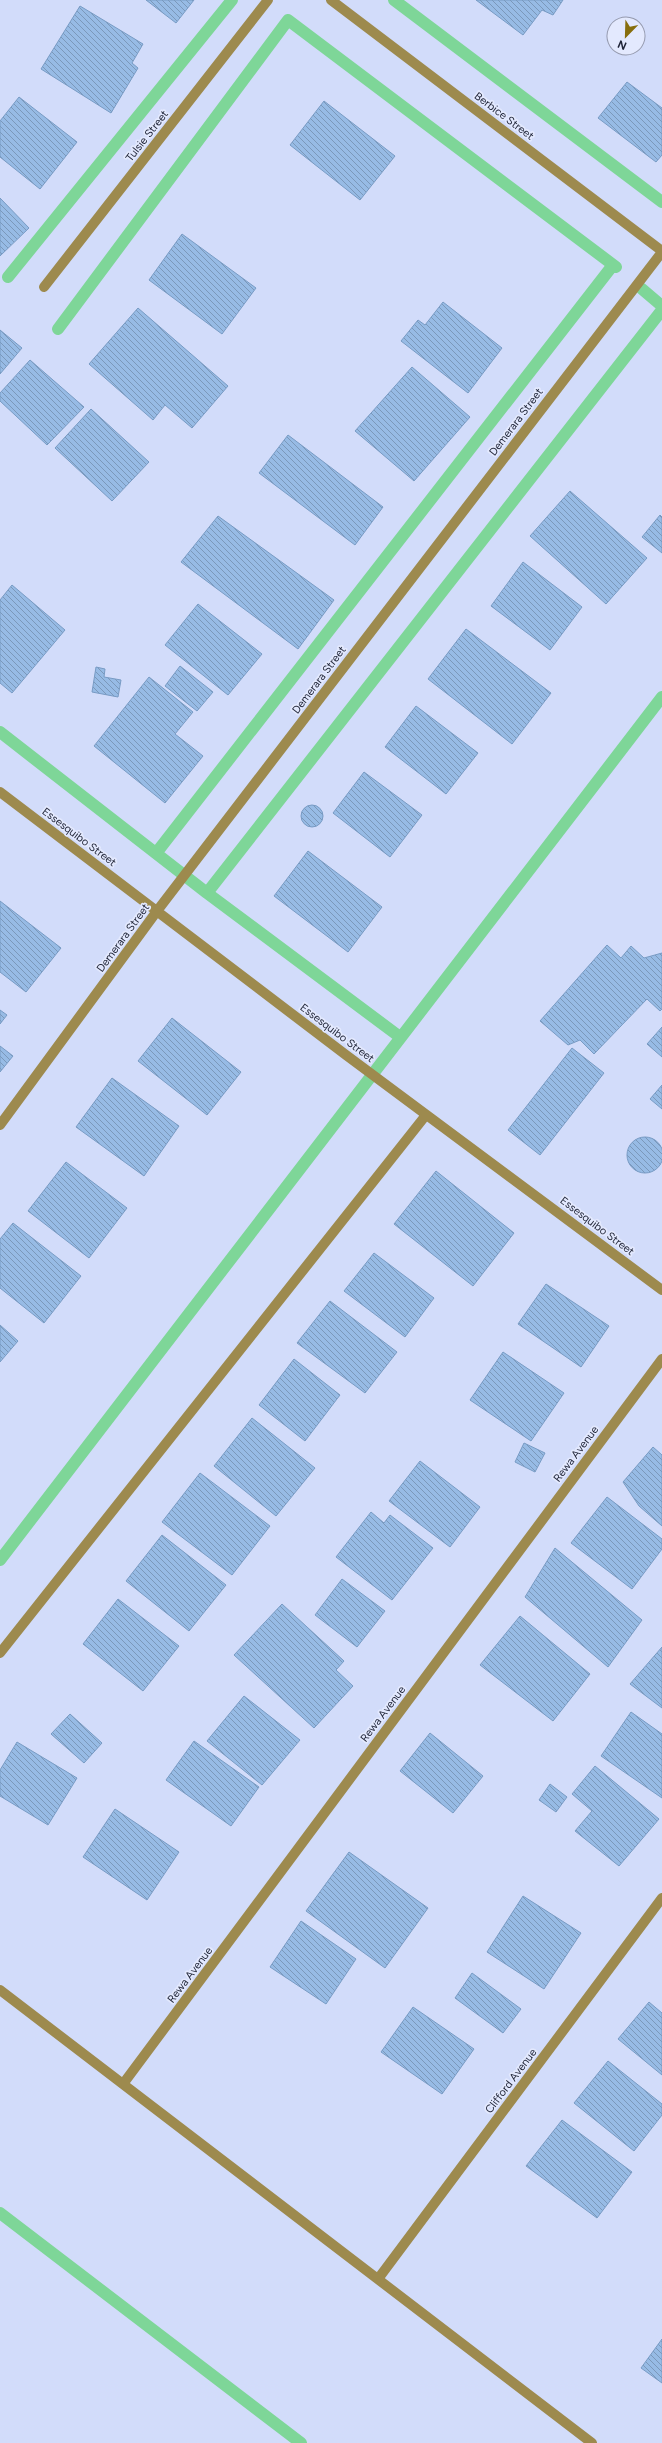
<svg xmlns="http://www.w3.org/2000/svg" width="662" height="2443" font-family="Figtree,sans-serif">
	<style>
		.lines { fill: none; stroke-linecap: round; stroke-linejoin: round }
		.stream { stroke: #7ed698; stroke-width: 12 }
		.building { fill: url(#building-back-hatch); stroke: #789bc4 }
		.minor { stroke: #9d8a4e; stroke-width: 10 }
		.labels { text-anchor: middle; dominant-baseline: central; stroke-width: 3.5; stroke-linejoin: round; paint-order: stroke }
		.street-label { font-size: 11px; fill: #1f2437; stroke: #e3e9fe }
	</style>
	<defs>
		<pattern id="building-back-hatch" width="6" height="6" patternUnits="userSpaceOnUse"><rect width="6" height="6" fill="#97bbe5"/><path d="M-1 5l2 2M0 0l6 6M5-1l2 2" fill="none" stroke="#7b98ba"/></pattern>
	</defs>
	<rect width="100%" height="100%" fill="#d2dcfa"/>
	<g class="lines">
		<path class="stream" d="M394 0 662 202
			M8 277 232 0
			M642 289 662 306
			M58 329 288 20 616 267
			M0 732 207 893
			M157 852 613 265
			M400 1037 207 893 662 310
			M0 1560 662 697
			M0 2213 301 2443"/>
	</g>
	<path class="building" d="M146 0H194L176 23Z
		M476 0H563L553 15 542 10 523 35Z
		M80 6 143 44 132 63 138 68 111 113 41 69Z
		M627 82 662 108V155L656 162 598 118Z
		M19 97 77 142 40 189 0 157V121Z
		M324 101 395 156 360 200 290 145Z
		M0 198 29 228 0 256Z
		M182 234 256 288 222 334 149 280Z
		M443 302 502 348 468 393 401 341 418 320 425 325Z
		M138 308 228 386 192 428 165 405 153 420 89 364Z
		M0 330 22 348 0 374Z
		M30 360 84 407 47 445 0 401V393Z
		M412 367 470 417 414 481 355 431Z
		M91 409 149 462 112 501 55 448Z
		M288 435 383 507 355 545 259 473Z
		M570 491 647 558 606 604 530 536Z
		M660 515 662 517V553L642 537Z
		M218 516 334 600 298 649 181 562Z
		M523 562 582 607 550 650 491 606Z
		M12 585 65 630 12 693 0 683V600Z
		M198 604 262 654 228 695 165 645Z
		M466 629 551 693 512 744 428 679Z
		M180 666 213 692 197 711 165 686Z
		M96 667 105 669 104 677 121 680 118 697 92 692Z
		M149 677 193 712 175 734 203 756 165 803 94 746Z
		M416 706 478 753 446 794 385 747Z
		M364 772 422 815 390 857 333 813Z
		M301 816a11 11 0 1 1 22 0a11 11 0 1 1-22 0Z
		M308 851 382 907 348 952 274 896Z
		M0 901 61 948 26 992 0 972Z
		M607 945 621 958 631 946 644 958 662 953V1009L660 1011 647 999 594 1054 580 1040 568 1045 540 1021Z
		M0 1010 7 1015 0 1024Z
		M172 1018 241 1072 207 1115 138 1061Z
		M662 1027V1057L647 1044Z
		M0 1046 13 1056 0 1072Z
		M572 1048 604 1073 540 1155 508 1130Z
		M112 1078 179 1126 144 1176 76 1127Z
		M662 1085V1109L650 1099Z
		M627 1155a18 18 0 1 1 36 0a18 18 0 1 1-36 0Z
		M66 1162 127 1208 89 1258 28 1211Z
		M436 1171 514 1233 473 1286 394 1224Z
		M13 1223 81 1276 44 1323 0 1288V1239Z
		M374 1253 434 1298 405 1337 344 1291Z
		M546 1284 609 1326 581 1367 518 1324Z
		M330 1301 397 1352 365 1393 297 1343Z
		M0 1325 18 1341 0 1362Z
		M503 1352 564 1393 531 1441 470 1400Z
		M294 1359 340 1395 305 1441 259 1405Z
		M252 1418 315 1468 276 1516 214 1466Z
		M524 1443 545 1453 535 1472 515 1462Z
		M653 1447 662 1455V1526L639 1506 623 1482Z
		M420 1461 480 1507 450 1547 389 1501Z
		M200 1473 270 1526 232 1575 162 1522Z
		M607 1497 662 1539V1549L632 1589 571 1543Z
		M371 1512 384 1523 390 1515 433 1548 392 1600 336 1557Z
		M162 1535 226 1585 189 1631 126 1581Z
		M555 1548 642 1620 608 1667 525 1597Z
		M342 1579 385 1611 357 1647 315 1615Z
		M118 1599 179 1646 143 1691 83 1644Z
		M282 1604 344 1661 336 1670 353 1686 314 1728 234 1655Z
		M520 1616 590 1674 553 1721 480 1665Z
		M662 1647V1708L630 1684Z
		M244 1696 300 1740 262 1785 207 1741Z
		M631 1712 662 1734V1798L601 1756Z
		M70 1714 102 1743 84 1763 51 1734Z
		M430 1733 483 1776 453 1813 400 1771Z
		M194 1741 259 1787 231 1826 166 1780Z
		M17 1742 77 1778 48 1825 0 1796V1770Z
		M595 1766 659 1819 619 1866 575 1831 592 1811 572 1794Z
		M550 1784 567 1797 556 1812 539 1800Z
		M115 1809 179 1852 147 1900 83 1857Z
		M349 1852 428 1908 385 1968 306 1911Z
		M523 1896 581 1933 544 1989 487 1952Z
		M301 1921 356 1959 326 2004 270 1967Z
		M472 1973 521 2009 503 2033 455 1998Z
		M649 2002 662 2013V2075L618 2039Z
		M413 2007 474 2049 442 2094 381 2052Z
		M608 2061 662 2104V2115L634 2151 574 2103Z
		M562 2120 632 2172 597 2218 526 2166Z
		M662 2339V2383L641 2368Z"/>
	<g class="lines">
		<path class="minor" d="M331 0 662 251
			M44 287 268 0
			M0 792 346 1055 662 1290
			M0 1125 157 911 662 252
			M0 1653 426 1115
			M0 1990 592 2443
			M123 2084 662 1359
			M378 2279 662 1898"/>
	</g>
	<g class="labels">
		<g class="street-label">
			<text transform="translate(504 116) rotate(37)">Berbice Street</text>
			<text transform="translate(147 136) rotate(-52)">Tulsie Street</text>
			<text transform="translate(516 422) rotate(-53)">Demerara Street</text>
			<text transform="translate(319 680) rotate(-53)">Demerara Street</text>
			<text transform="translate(79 837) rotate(37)">Essesquibo Street</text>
			<text transform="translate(123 938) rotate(-54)">Demerara Street</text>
			<text transform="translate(337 1033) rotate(37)">Essesquibo Street</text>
			<text transform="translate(597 1226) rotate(37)">Essesquibo Street</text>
			<text transform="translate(576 1454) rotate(-53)">Rewa Avenue</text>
			<text transform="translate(383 1714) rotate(-53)">Rewa Avenue</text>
			<text transform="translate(190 1975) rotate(-53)">Rewa Avenue</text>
			<text transform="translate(511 2081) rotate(-53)">Clifford Avenue</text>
		</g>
	</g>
	<g transform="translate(626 36) rotate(203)"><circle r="19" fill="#e3e9fe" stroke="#959aae"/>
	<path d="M0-3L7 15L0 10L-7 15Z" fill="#876e0d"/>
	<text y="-6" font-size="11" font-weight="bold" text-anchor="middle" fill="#1f2437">N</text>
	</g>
</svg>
